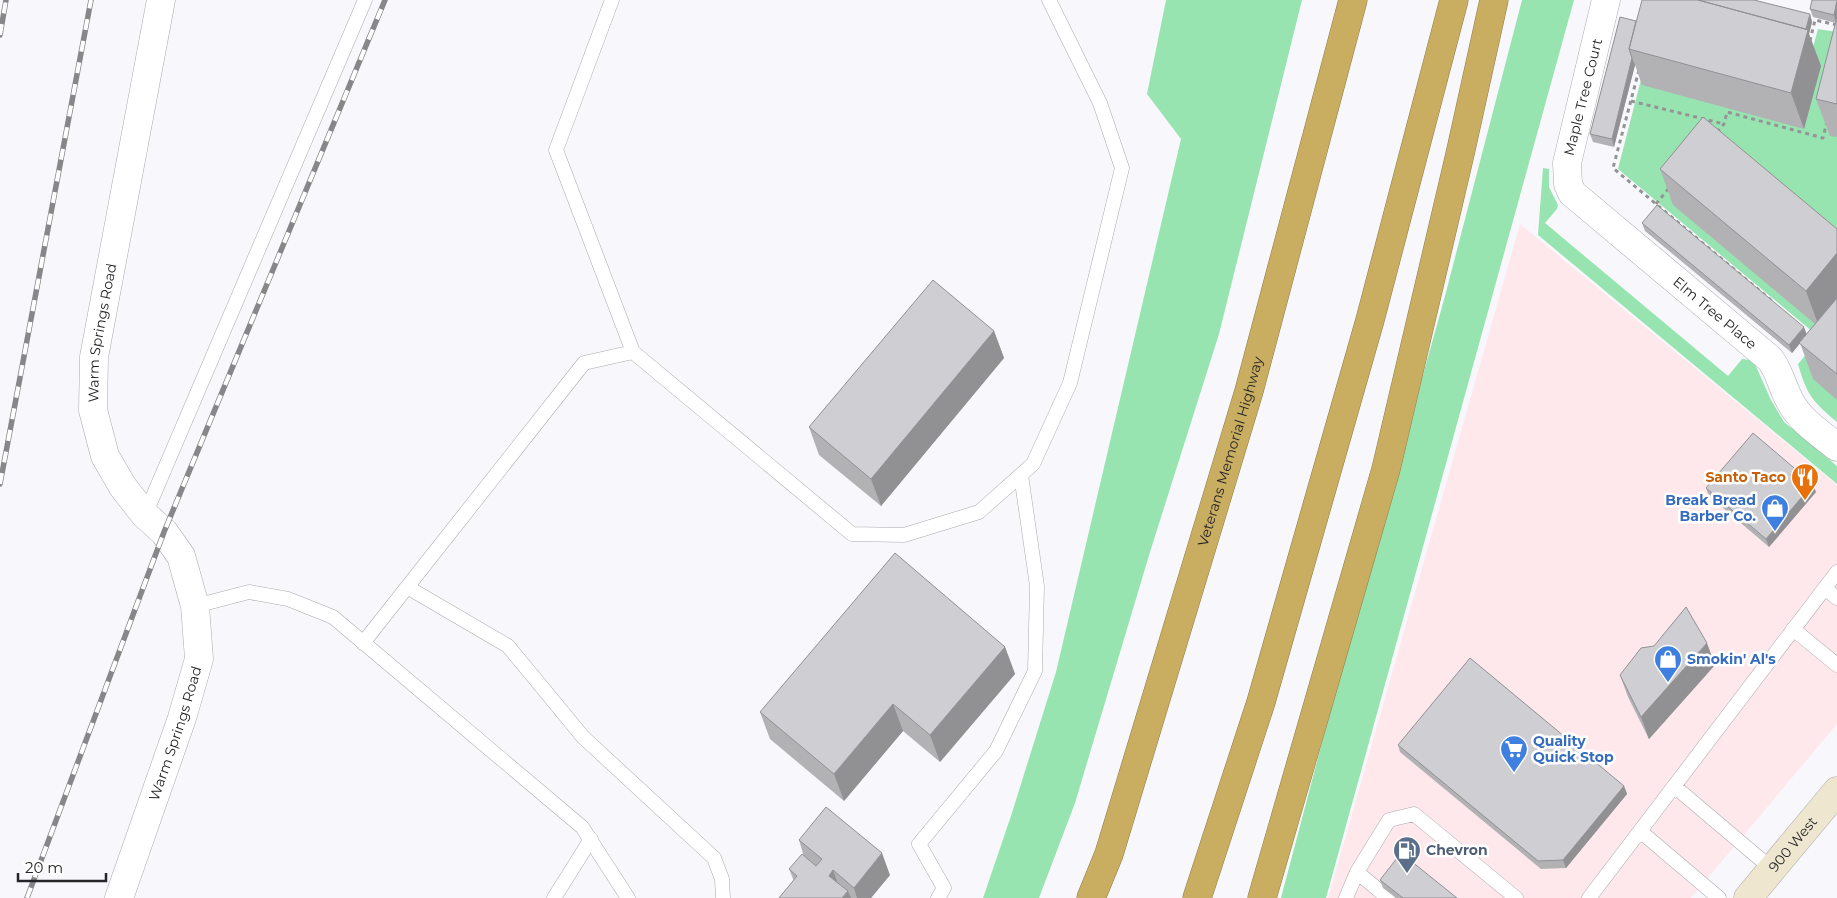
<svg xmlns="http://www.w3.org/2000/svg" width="1837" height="898" font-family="Montserrat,sans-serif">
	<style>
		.commercial { fill: #fee8ec }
		.green { fill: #97e4b1 }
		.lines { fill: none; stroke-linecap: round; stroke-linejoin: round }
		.lane-casing { stroke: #aaaaae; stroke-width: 15 }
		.street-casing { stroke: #aaaaae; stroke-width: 29 }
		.secondary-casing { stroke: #aaaaae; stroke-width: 29 }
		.highway-casing { stroke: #907d4c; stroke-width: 29 }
		.path { stroke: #949497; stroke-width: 3; stroke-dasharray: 4 4; stroke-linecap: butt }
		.lane { stroke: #fff; stroke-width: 14 }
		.street { stroke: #fff; stroke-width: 28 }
		.secondary { stroke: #efe6cf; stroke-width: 28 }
		.highway { stroke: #c9ad60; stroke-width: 28 }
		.rail-casing { stroke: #87878a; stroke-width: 5.5 }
		.rail { stroke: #fff; stroke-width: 4; stroke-dasharray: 11; stroke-linecap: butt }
		.wall { fill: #b2b2b5 }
		.shaded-wall { fill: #919194 }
		.building { fill: #cfcfd3; stroke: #919194 }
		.labels { text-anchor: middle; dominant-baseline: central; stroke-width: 5; stroke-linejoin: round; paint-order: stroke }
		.street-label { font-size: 14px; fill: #252527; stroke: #fff }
		.food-label { font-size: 14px; font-weight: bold; fill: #c56008; stroke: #fff; text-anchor: end }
		.shop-label { font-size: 14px; font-weight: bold; fill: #366cbe; stroke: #fff; text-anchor: start }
		.service-label { font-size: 14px; font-weight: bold; fill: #4e5e75; stroke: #fff; text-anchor: start }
	</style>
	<rect width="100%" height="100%" fill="#f8f8fc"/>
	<path class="commercial" d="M1520 224 1837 485V724L1691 898H1328Z"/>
	<path class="green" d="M1166 0H1302L1219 334 1150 552 1075 803 1039 898H983L1011 816 1056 672 1181 139 1147 94Z
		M1522 0H1574L1326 898H1281L1351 633 1445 296Z
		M1657 17 1812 51 1818 29 1837 32V422C1812 401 1807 395 1798 364L1820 338 1618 169Z
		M1543 168 1549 169V187L1558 205 1557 209 1545 223 1728 376 1742 359 1751 360 1755 364 1771 400 1784 422 1837 466V484L1538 235Z"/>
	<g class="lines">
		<g class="lane-casing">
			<path id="lane" d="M612 0 556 150 633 352 852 534 904 535 979 512 1033 464 1070 383 1122 168 1100 103 1049 0
				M145 515 365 0
				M407 587 508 646 583 737 714 858 722 879 723 898
				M1825 588 1837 598
				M195 606 249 592 288 599 333 617 582 827 628 898
				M1793 629 1837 665
				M363 643 584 363 633 352
				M1674 786 1772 869
				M1640 831 1719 898
				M554 898 591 839
				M938 898 944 888 919 844 996 751 1035 671 1037 586 1021 475
				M1346 898 1357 872
				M1388 898 1357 872 1389 820 1414 814 1516 898
				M1589 898 1837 572"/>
		</g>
		<g class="street-casing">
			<g id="street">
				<path id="s1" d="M1606 0 1567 163 1568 184 1572 193 1770 359C1780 372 1782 387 1790 401 1800 421 1820 433 1837 447"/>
				<path id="s2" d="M119 898 182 718 199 659 195 606 181 556 164 532 145 515 123 487 105 456 93 410 94 357 161 0"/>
			</g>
		</g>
		<g class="secondary-casing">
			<g id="secondary">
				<path id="s3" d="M1748 898 1837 791"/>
			</g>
		</g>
		<g class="highway-casing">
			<g id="highway">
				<path id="s4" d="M1091 898 1109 854 1249 391 1353 0"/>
				<path d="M1197 898 1261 702 1370 320 1454 0"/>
				<path d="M1262 898 1386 469 1460 154 1494 0"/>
			</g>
		</g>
		<path class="path" d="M1810 41 1815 20 1837 25
			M1639 70 1613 168 1772 301
			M1631 101 1724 124
			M1717 132 1724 124 1727 112 1823 138 1827 121
			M1656 204 1669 188"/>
		<use href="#lane" class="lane"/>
		<use href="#street" class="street"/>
		<use href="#secondary" class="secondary"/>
		<use href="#highway" class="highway"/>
		<g class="rail-casing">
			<path id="rail" d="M0 35 6 0
				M0 484 91 0
				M27 898 164 532 385 0"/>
		</g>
		<use href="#rail" class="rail"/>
	</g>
	<path class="wall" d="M1837 0V137L1830 136 1816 99 1836 23 1813 17 1810 9Z
		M1810 14 1812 22 1809 34 1821 66 1804 129 1642 85 1635 65 1614 147 1593 142 1590 134 1636 21Z
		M1660 169 1837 229V400L1813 379 1800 343 1792 353 1645 231 1642 223 1806 334 1815 324 1673 205Z
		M994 331 1004 358 881 506 819 455 809 427Z
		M1706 488 1816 492 1769 547 1709 496Z
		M1005 647 1015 674 940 762 903 731 844 801 770 739 760 712Z
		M1715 665 1649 739 1628 697 1620 675Z
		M1398 745 1624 786 1627 794 1566 868 1541 869 1400 752Z
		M799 840 890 875 871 898H779L794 881 789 869 804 857Z
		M1380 880 1457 898H1396L1383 888Z"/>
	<path class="shaded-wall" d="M1837 1V20L1836 23 1834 15Z
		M1810 14 1812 22 1809 34 1821 66 1804 129 1791 93Z
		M1632 58 1635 65 1614 147 1612 139Z
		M1837 253V305L1819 327 1806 291Z
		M1804 327 1807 335 1792 353 1789 345Z
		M994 331 1004 358 881 506 871 479Z
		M1813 484 1816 492 1769 547 1766 539Z
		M1707 643 1715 665 1649 739 1641 717Z
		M1005 647 1015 674 940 762 930 735Z
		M893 704 903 731 844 801 834 774Z
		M1624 786 1627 794 1566 868 1563 860Z
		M882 853 890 875 871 898H857L854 888Z
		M833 870 841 892 829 876Z
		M848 891 851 898H842Z"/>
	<path class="building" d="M1642 0H1698L1808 30 1791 93 1629 49Z
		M1698 0H1754L1810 14 1806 29Z
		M1812 0H1837L1834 15 1810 9Z
		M1620 17 1636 21 1629 49 1632 58 1612 139 1590 134Z
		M1837 17V104L1816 99Z
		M1703 117 1837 229V253L1806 291 1660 169Z
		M1657 205 1804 327 1789 345 1642 223Z
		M933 280 994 331 871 479 809 427Z
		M1837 298V374L1799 343Z
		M1753 433 1813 484 1766 539 1706 488Z
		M895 553 1005 647 930 735 893 704 834 774 760 712Z
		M1686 607 1707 643 1641 717 1620 675 1641 648 1654 646Z
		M1470 658 1624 786 1563 860 1538 861 1398 745Z
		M826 807 882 853 854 888 833 870 829 876 848 891 842 898H779L797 876 789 869 802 854 816 866 822 859 799 840Z
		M1401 853 1457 898H1403L1380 880Z"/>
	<defs>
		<g id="restaurant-pin" transform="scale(1.4375)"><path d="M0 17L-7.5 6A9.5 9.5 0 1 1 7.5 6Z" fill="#e8710a" stroke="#fff"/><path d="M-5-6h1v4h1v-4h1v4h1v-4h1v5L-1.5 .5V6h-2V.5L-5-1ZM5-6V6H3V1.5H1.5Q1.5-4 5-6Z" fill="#fff"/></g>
		<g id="shop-pin" transform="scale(1.4375)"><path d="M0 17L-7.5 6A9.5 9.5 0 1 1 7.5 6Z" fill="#3f7fe0" stroke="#fff"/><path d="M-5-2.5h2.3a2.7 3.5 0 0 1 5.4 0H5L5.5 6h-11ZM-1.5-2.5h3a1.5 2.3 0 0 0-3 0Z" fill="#fff"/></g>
		<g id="supermarket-pin" transform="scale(1.4375)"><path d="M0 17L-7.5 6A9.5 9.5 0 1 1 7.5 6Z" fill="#3f7fe0" stroke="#fff"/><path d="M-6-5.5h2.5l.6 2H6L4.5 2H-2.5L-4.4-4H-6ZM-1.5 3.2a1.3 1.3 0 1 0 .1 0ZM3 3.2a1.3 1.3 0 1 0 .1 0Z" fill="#fff"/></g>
		<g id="fuel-pin" transform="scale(1.4375)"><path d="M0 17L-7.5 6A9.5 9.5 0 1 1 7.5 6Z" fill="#5c6f8a" stroke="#fff"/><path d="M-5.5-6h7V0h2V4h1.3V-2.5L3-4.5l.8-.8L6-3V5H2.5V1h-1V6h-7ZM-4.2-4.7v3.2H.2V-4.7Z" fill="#fff"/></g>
	</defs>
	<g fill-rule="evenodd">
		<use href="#restaurant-pin" x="1805" y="477"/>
		<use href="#shop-pin" x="1775" y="508"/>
		<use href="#shop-pin" x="1668" y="659"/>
		<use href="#supermarket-pin" x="1514" y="749"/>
		<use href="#fuel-pin" x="1407" y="850"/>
	</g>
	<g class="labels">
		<g class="street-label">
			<text transform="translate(1583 97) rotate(-76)">Maple Tree Court</text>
			<text stroke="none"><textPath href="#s1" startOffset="385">Elm Tree Place</textPath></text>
			<text stroke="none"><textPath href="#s2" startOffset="609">Warm Springs Road</textPath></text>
			<text stroke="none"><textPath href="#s4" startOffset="468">Veterans Memorial Highway</textPath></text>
			<text stroke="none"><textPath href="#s2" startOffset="174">Warm Springs Road</textPath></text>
			<text stroke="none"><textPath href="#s3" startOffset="70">900 West</textPath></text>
		</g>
		<g class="food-label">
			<text x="1786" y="477">Santo Taco</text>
		</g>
		<g class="shop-label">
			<text x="1756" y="500" text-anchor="end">Break Bread<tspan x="1756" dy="16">Barber Co.</tspan></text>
			<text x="1687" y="659">Smokin' Al's</text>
			<text x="1533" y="741">Quality<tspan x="1533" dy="16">Quick Stop</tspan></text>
		</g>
		<g class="service-label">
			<text x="1426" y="850">Chevron</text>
		</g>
	</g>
	<path d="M18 873v8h88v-8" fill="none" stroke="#252527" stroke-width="2.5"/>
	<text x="25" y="873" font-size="15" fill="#252527" stroke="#ffffff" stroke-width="4" paint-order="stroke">20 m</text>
</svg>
